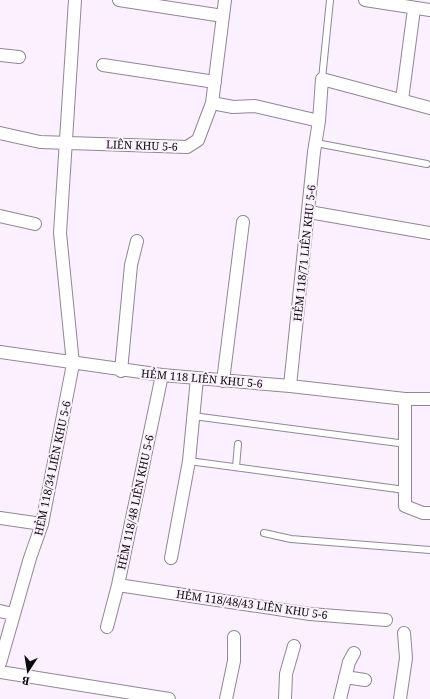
<svg xmlns="http://www.w3.org/2000/svg" width="430" height="699" font-family="'Noto Serif',serif">
	<style>
		.lines { fill: none; stroke-linecap: round; stroke-linejoin: round }
		.lane-casing { stroke: #918694; stroke-width: 8 }
		.street-casing { stroke: #918694; stroke-width: 14 }
		.lane { stroke: #fff; stroke-width: 6 }
		.street { stroke: #fff; stroke-width: 12 }
		.labels { text-anchor: middle; dominant-baseline: central; stroke-width: 4; stroke-linejoin: round; paint-order: stroke }
		.street-label { font-size: 11px; fill: #0d0a0e; stroke: #fbf1fe }
	</style>
	<rect width="100%" height="100%" fill="#fbf1fe"/>
	<g class="lines">
		<g class="lane-casing">
			<path id="lane" d="M322 79 330 0
				M316 143 427 164
				M193 416 406 444
				M189 461 405 490
				M236 467 238 444
				M264 533 291 539 430 550"/>
		</g>
		<g class="street-casing">
			<path id="street" d="M119 0 223 16
				M365 0 430 10
				M0 55 19 57
				M103 65 215 82
				M402 100 414 9
				M212 103 225 0
				M0 133 40 142 187 147 198 140 212 103 233 107 255 106 319 121 322 79 430 108
				M309 212 430 233
				M0 216 35 224
				M0 352 162 375 290 386 405 399H430
				M121 371 131 265 137 241
				M223 381 243 222
				M290 386 314 152 319 121
				M405 399V506L423 513H430
				M0 518 42 524
				M171 558 189 461 197 378
				M118 585 310 614 386 620
				M0 611 13 614
				M107 627 118 585 162 375
				M0 663 30 558 42 524 73 364 60 233 75 0
				M0 672 169 699
				M345 677 365 680
				M226 699 234 661V637
				M285 699 286 674 294 646
				M340 699 349 662 354 653
				M400 699 406 658 404 633"/>
		</g>
		<use href="#lane" class="lane"/>
		<use href="#street" class="street"/>
	</g>
	<g class="labels">
		<g class="street-label">
			<text transform="translate(142 145) rotate(2)">LIÊN KHU 5-6</text>
			<text transform="translate(304 253) rotate(-84)">HẺM 118/71 LIÊN KHU 5-6</text>
			<text transform="translate(202 378) rotate(5)">HẺM 118 LIÊN KHU 5-6</text>
			<text transform="translate(52 468) rotate(-78)">HẺM 118/34 LIÊN KHU 5-6</text>
			<text transform="translate(135 502) rotate(-78)">HẺM 118/48 LIÊN KHU 5-6</text>
			<text transform="translate(252 604) rotate(8)">HẺM 118/48/43 LIÊN KHU 5-6</text>
		</g>
	</g>
	<g transform="translate(28 671) rotate(192)" stroke="#fbf1fe" stroke-width="3" paint-order="stroke">
	<path d="M0-3L7 15L0 10L-7 15Z" fill="#0d0a0e"/>
	<text y="-6" font-size="11" font-weight="bold" text-anchor="middle" fill="#0d0a0e">B</text>
	</g>
</svg>
